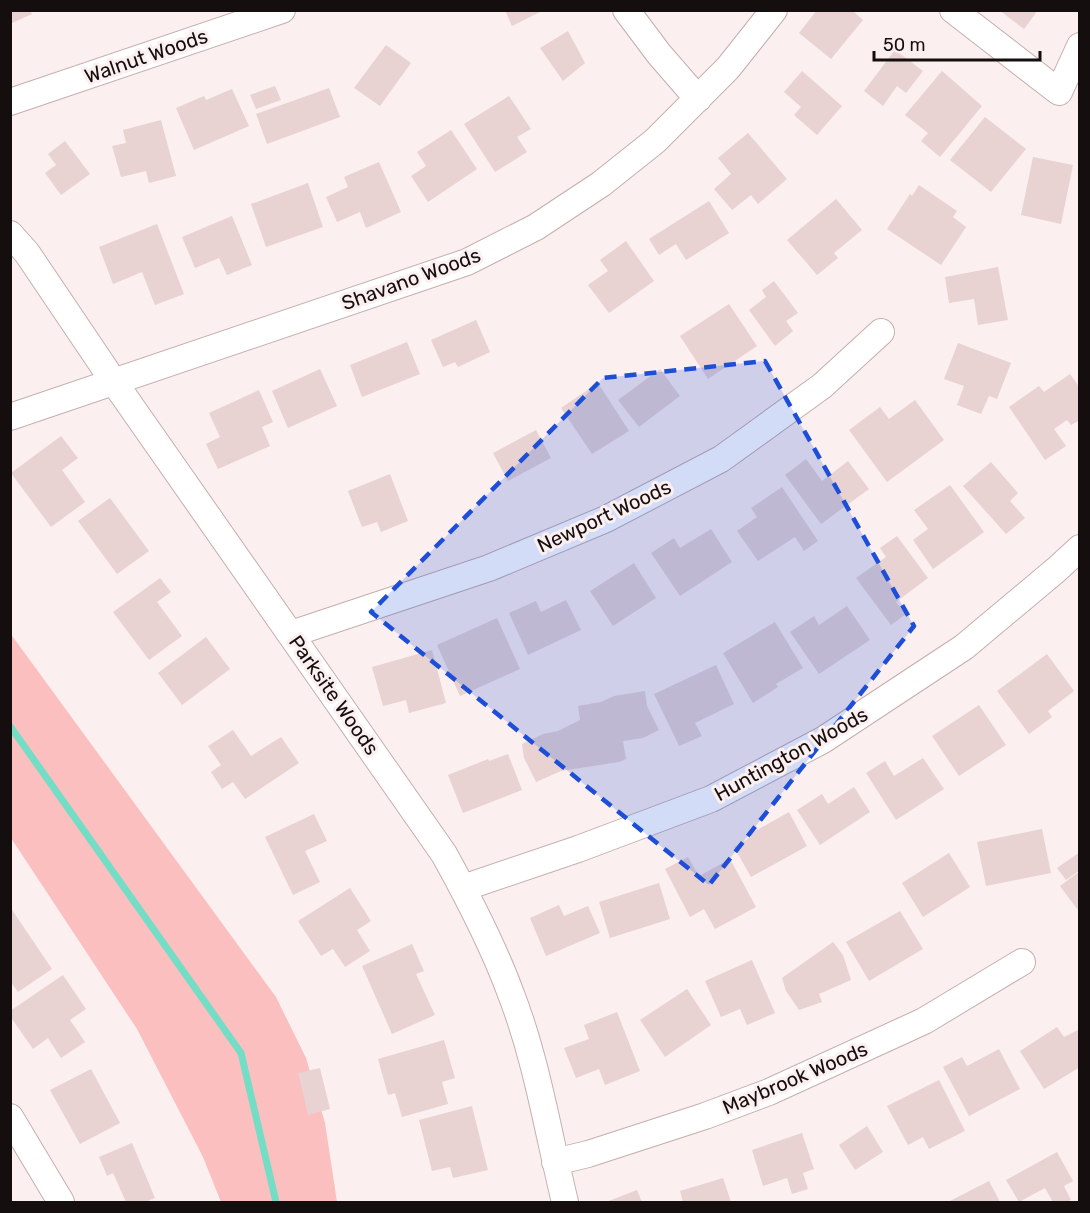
<svg xmlns="http://www.w3.org/2000/svg" width="1090" height="1213" font-family="Rubik,sans-serif">
	<style>
		.green { fill: #fabfbe }
		.lines { fill: none; stroke-linecap: round; stroke-linejoin: round }
		.stream { stroke: #74ddc6; stroke-width: 7 }
		.building { fill: #e8d2d2 }
		.street-casing { stroke: #c4afaf; stroke-width: 28 }
		.street { stroke: #fff; stroke-width: 26 }
		.marked { fill: #1d4ed8; fill-opacity: 0.2; stroke: #1d4ed8; stroke-width: 4.5; stroke-dasharray: 12 8; stroke-linejoin: round }
		.labels { text-anchor: middle; dominant-baseline: central; stroke-width: 6; stroke-linejoin: round; paint-order: stroke }
		.street-label { font-size: 20px; fill: #150e0e; stroke: #fcefef }
	</style>
	<rect width="100%" height="100%" fill="#fcefef"/>
	<path class="green" d="M10 633 276 997 306 1058 325 1123 337 1202H221L203 1157 137 1029 11 838Z"/>
	<g class="lines">
		<path class="stream" d="M10 726 241 1053 276 1202"/>
	</g>
	<path class="building" d="M10 10H30L32 14 10 24Z
		M505 10H544L512 26Z
		M817 10H852L863 20 831 59 799 33Z
		M999 10H1038L1024 29Z
		M568 31 585 63 563 81 540 48Z
		M386 45 411 63 380 106 354 88Z
		M895 50 923 71 906 93 897 86 883 106 864 91Z
		M802 71 842 106 817 135 794 115 801 107 784 92Z
		M942 71 982 106 940 157 921 141 928 133 905 115Z
		M275 86 281 100 256 109 250 95Z
		M329 88 340 117 267 144 256 114Z
		M232 89 249 126 194 150 176 108 204 96 206 100Z
		M509 96 531 129 517 137 527 152 495 172 464 124Z
		M985 117 1026 149 991 192 950 160Z
		M161 120 176 176 149 183 146 171 121 177 112 146 126 143 123 130Z
		M451 130 477 169 428 202 411 176 426 166 417 152Z
		M748 133 787 179 758 204 751 195 732 210 714 189 731 174 718 158Z
		M65 141 90 174 61 195 45 173 56 165 48 154Z
		M1033 157 1073 165 1061 224 1021 215Z
		M379 162 401 212 366 228 360 212 337 222 326 197 348 187 344 177Z
		M308 183 323 227 266 247 251 204Z
		M919 185 957 211 953 217 966 227 941 265 887 229 910 194 912 196Z
		M836 199 862 230 834 253 838 258 817 275 787 240Z
		M709 201 729 233 686 260 676 244 659 255 649 239Z
		M232 216 252 265 227 275 219 258 195 268 182 237Z
		M157 224 184 294 155 305 142 272 113 284 99 247Z
		M626 241 654 281 609 313 588 285 608 271 600 260Z
		M998 267 1008 320 978 325 974 299 949 303 945 277Z
		M774 281 798 313 786 321 793 331 775 346 749 310 766 297 762 290Z
		M729 304 757 346 708 379 680 336Z
		M476 320 490 352 458 367 455 362 443 367 431 340Z
		M407 342 420 374 362 397 350 365Z
		M958 343 1011 363 997 399 989 396 981 414 957 405 964 386 944 379Z
		M320 369 337 406 288 428 272 391Z
		M660 369 680 396 639 427 618 400Z
		M1070 374 1080 388V420L1071 425 1067 420 1054 429 1066 446 1045 460 1009 407 1039 386 1044 392Z
		M598 383 629 431 592 454 561 408Z
		M259 390 273 422 262 427 270 446 218 469 206 444 220 437 209 413Z
		M915 400 944 440 887 482 849 430 880 407 889 419Z
		M536 430 551 458 508 481 493 453Z
		M61 436 78 458 62 470 85 502 51 527 11 473Z
		M806 459 822 481 848 461 869 489 821 524 785 475Z
		M991 462 1018 493 1010 501 1025 518 1006 534 963 486Z
		M390 474 408 521 381 532 377 522 362 527 348 491Z
		M950 485 984 532 933 569 913 540 928 529 914 510Z
		M782 487 818 541 804 551 795 537 758 561 737 531 757 517 751 508Z
		M110 498 149 551 117 574 78 521Z
		M711 529 732 562 680 596 651 553 674 538 680 548Z
		M897 536 928 578 896 602 906 614 891 625 856 578 886 557 880 548Z
		M634 563 656 598 613 626 590 591Z
		M160 578 171 592 157 602 182 636 149 660 113 612Z
		M566 600 581 630 528 655 509 613 536 601 541 612Z
		M847 606 870 640 819 674 790 632 814 616 819 625Z
		M497 618 520 669 460 696 437 645Z
		M775 622 803 668 776 684 778 687 753 703 723 653Z
		M206 637 230 669 182 705 158 673Z
		M432 650 446 703 409 713 406 700 383 706 372 667Z
		M1047 654 1074 691 1048 711 1052 717 1029 734 997 691Z
		M716 665 734 704 695 723 702 736 679 746 654 694Z
		M645 691 647 706 659 730 643 738 623 741 626 759 619 762 561 771 536 782 524 758 522 744 543 734 558 731 580 720 578 706 601 702 614 696Z
		M979 705 1006 745 959 776 932 736Z
		M233 730 251 756 281 737 299 763 245 799 233 782 222 789 211 772 221 765 208 746Z
		M508 754 522 790 463 813 448 775 488 759 489 761Z
		M923 758 944 789 896 820 866 773 885 761 894 776Z
		M854 787 870 812 820 845 797 810 822 794 828 804Z
		M789 812 807 846 751 877 734 847 751 837 750 834Z
		M314 814 327 841 305 851 320 882 293 895 265 837Z
		M1042 829 1051 873 986 886 977 842Z
		M1080 852V870L1066 880 1057 868Z
		M949 853 970 887 923 917 902 883Z
		M688 857 699 876 730 859 756 907 715 929 704 909 690 917 665 869Z
		M1080 871V913L1060 886Z
		M659 883 670 919 610 938 599 902Z
		M350 888 371 921 357 930 370 951 345 967 333 949 321 956 298 921Z
		M559 905 564 916 588 906 600 933 546 956 530 918Z
		M10 907 52 969 18 992 10 981Z
		M900 911 923 949 869 981 846 942Z
		M833 942 843 955 851 980 819 994 822 1002 799 1010 786 991 782 978Z
		M412 944 424 971 416 974 435 1015 392 1034 362 966Z
		M752 960 775 1013 747 1025 740 1009 721 1017 705 981Z
		M63 975 86 1009 70 1020 85 1042 61 1058 48 1038 33 1049 10 1016V1011Z
		M687 989 711 1025 665 1057 640 1020Z
		M617 1012 640 1071 605 1085 599 1069 576 1078 564 1048 589 1039 584 1025Z
		M1057 1027 1064 1037 1080 1029V1067L1044 1089 1020 1051Z
		M444 1040 455 1078 442 1082 448 1104 402 1117 395 1093 388 1095 378 1059Z
		M999 1049 1020 1089 969 1116 943 1067 962 1057 967 1066Z
		M320 1068 330 1109 308 1115 298 1073Z
		M91 1069 120 1123 80 1144 50 1090Z
		M939 1080 965 1131 929 1149 923 1137 908 1145 887 1106Z
		M472 1106 488 1170 453 1178 450 1167 432 1171 419 1120Z
		M867 1126 883 1152 855 1170 839 1145Z
		M802 1133 814 1169 803 1173 808 1189 792 1194 787 1178 763 1186 752 1150Z
		M132 1143 155 1198 145 1202H126L113 1173 107 1176 99 1157Z
		M1057 1152 1073 1181 1064 1186 1071 1200 1066 1202H1053L1045 1188 1019 1202 1006 1180Z
		M723 1178 731 1202H683L680 1191Z
		M989 1181 1000 1202H948Z
		M637 1190 642 1202H606Z"/>
	<g class="lines">
		<g class="street-casing">
			<path id="street" d="M626 10 659 54 698 99
				M953 10 1059 92 1080 46
				M10 102 282 10
				M10 234 27 253 114 382 444 854C469 899 493 945 511 994 537 1061 548 1133 565 1202
				M10 417 467 262 536 227 601 184 655 141 728 68 774 10
				M291 634 489 568 606 519 721 459 822 386 881 332
				M463 888 578 849 711 799 823 740 964 647 1056 570 1080 548
				M10 1117 61 1202
				M555 1162 588 1154 705 1116 769 1092 924 1021 1022 962"/>
		</g>
		<use href="#street" class="street"/>
	</g>
	<path class="marked" d="M765 361 914 626 709 885 371 612 603 378Z"/>
	<g class="labels">
		<g class="street-label">
			<text transform="translate(146 56) rotate(-19)">Walnut Woods</text>
			<text transform="translate(411 279) rotate(-20)">Shavano Woods</text>
			<text transform="translate(604 516) rotate(-25)">Newport Woods</text>
			<text transform="translate(334 695) rotate(55)">Parksite Woods</text>
			<text transform="translate(791 754) rotate(-29)">Huntington Woods</text>
			<text transform="translate(795 1078) rotate(-23)">Maybrook Woods</text>
		</g>
	</g>
	<rect width="1090" height="1213" fill="none" stroke="#150e0e" stroke-width="24"/>
	<path d="M874 51v9h166v-9" fill="none" stroke="#150e0e" stroke-width="3"/>
	<text x="883" y="51" font-size="18" fill="#150e0e" stroke="#fcefef" stroke-width="4.5" paint-order="stroke">50 m</text>
</svg>
